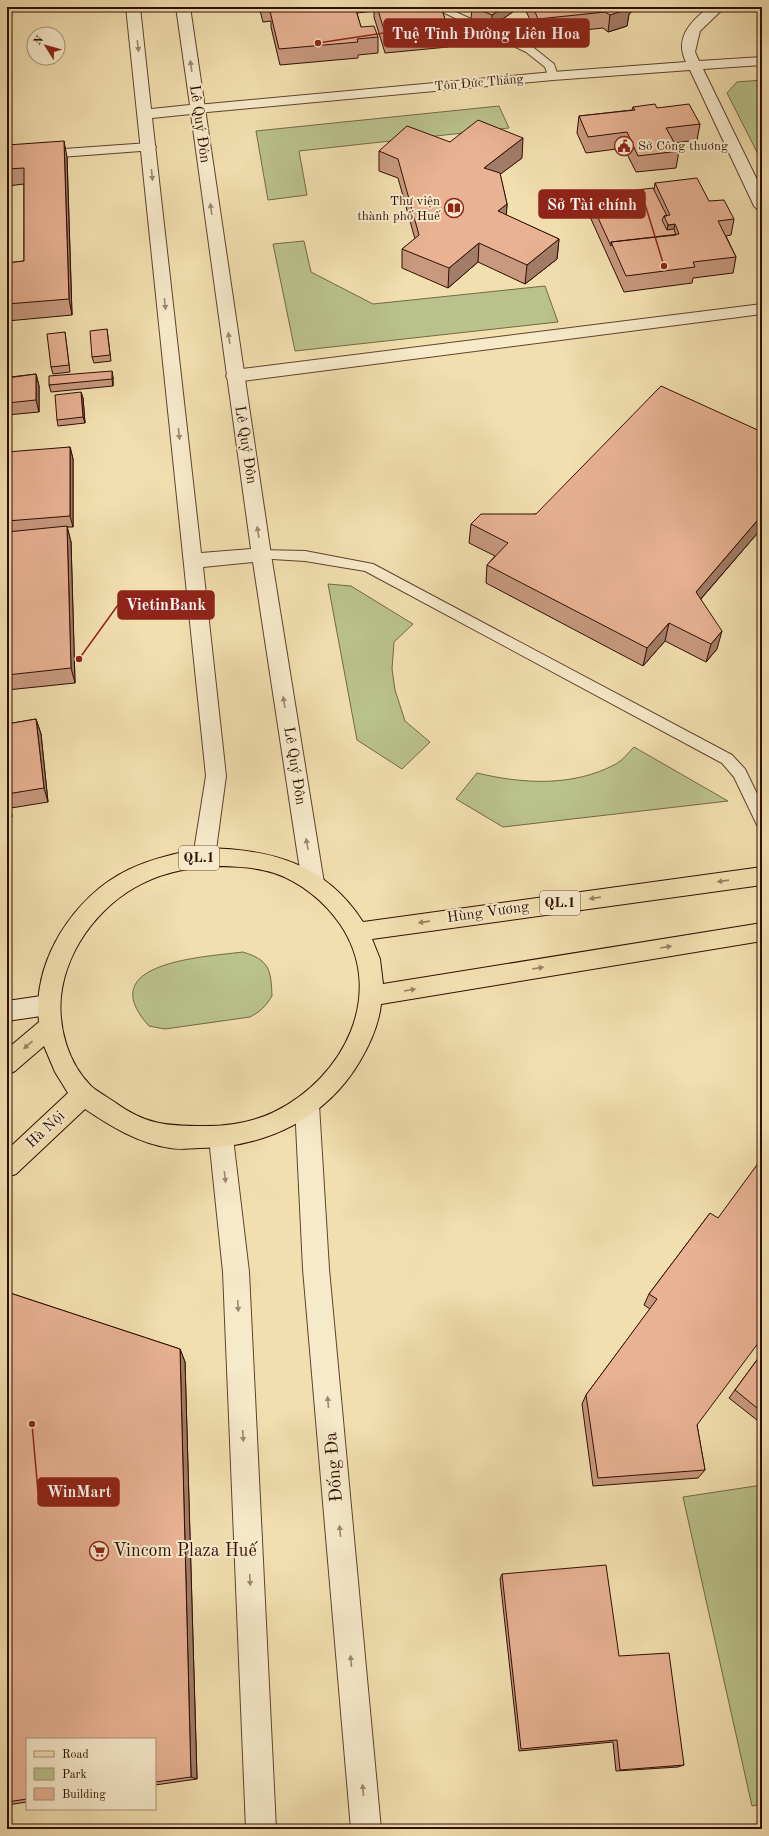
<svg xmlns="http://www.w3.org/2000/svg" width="769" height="1836" font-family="'Old Standard TT',serif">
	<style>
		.green { fill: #bac28b; stroke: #746846 }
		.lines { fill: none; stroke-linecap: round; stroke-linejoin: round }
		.service-casing { stroke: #60422d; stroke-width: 2 }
		.minor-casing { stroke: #60422d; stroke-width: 2 }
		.tertiary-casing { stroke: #60422d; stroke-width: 2 }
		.secondary-casing { stroke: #2f0e02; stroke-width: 2 }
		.primary-casing { stroke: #2f0e02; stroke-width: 2 }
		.service { fill: #f7eacb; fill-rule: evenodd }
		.minor { fill: #f7eacb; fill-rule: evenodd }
		.tertiary { fill: #f7eacb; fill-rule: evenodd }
		.secondary { fill: #f7eacb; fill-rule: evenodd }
		.primary { fill: #f2dfaf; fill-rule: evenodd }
		.wall { fill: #c8997e; stroke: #2f0e02 }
		.shaded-wall { fill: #a27d67; stroke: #2f0e02 }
		.building { fill: #e8b293; stroke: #2f0e02 }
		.oneway { fill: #9d8771 }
		.oneway2 { fill: #9a8161 }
		.labels { text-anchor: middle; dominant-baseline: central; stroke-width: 4; stroke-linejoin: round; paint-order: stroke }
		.far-street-label { font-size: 13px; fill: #2f0e02; stroke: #f7eacb }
		.far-poi-label { font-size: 13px; fill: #2f0e02; stroke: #f7eacb; text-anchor: start }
		.shield { fill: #f7eacb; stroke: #6b503e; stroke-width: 1 }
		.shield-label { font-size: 14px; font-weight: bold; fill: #2f0e02 }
		.street-label { font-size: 15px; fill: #2f0e02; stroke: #f7eacb }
		.near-street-label { font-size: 18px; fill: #2f0e02; stroke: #f7eacb }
		.near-poi-label { font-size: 18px; fill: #2f0e02; stroke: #f7eacb; text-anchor: start }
		.leader { fill: none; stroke: #8f2418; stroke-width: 1.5 }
		.callout-dot { fill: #8f2418; stroke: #f7eacb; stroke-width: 1.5 }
		.callout { fill: #8f2418; stroke: #8f2418; stroke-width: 1.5 }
		.callout-label { font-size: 16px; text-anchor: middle; font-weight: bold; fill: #fff }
	</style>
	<rect width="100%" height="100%" fill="#f2dfaf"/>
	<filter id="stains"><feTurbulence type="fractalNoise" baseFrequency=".005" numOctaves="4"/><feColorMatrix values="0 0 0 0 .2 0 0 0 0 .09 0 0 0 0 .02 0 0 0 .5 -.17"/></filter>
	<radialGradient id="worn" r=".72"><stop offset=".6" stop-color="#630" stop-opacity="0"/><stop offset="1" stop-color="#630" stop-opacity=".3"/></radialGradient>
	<path class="green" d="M762 80V162L727 93 737 82Z
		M499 106 509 128 299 151 307 195 268 200 256 131Z
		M304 241 311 272 373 304 545 286 558 322 295 351 273 244Z
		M328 584 351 586 413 624 394 642 392 669 395 690 405 721 430 742 402 769 357 740Z
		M634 747 728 801 503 827 456 799 477 773C523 784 573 787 616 764 623 760 629 752 634 747Z
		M243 952C269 960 271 969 272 996 266 1006 260 1012 250 1017L165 1029 149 1026C91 962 204 957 243 952Z
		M762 1485V1804L752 1806 683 1497Z"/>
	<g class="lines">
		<g class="service-casing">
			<path id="service" d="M432 7H445L534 48 554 64 558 76 557 78H549L545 67 526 52Z
				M261 550 305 551 373 564 732 755 745 769 762 804V827L757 825 734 777 722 763 365 571 305 561 256 558 254 555 256 552Z"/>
		</g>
		<g class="minor-casing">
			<path id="minor" d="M709 7H725L700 31 695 52 699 61 762 57V65L703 69 762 190V211L757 209 754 206 690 70 553 80 197 113 192 112 190 109 192 106 197 105 553 72 686 62C674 38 691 21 709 7Z
				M149 143 154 144 156 147 154 150 7 161V153Z
				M762 304V314L234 382 228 380 226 376 228 372 234 370Z"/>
		</g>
		<g class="tertiary-casing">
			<path id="tertiary" d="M126 7H140L151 109 190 105 176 7H190L271 555 324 883 321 889 313 892 305 889 302 883 253 562 203 567 226 776 215 857 212 863 204 866 196 863 193 857 206 776ZM191 114 251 549 201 553 152 118Z
				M307 1094 315 1097 319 1105 329 1269 381 1829H351L303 1269 295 1105 299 1097Z
				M221 1127 229 1130 233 1138 249 1272 276 1829H246L223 1272 209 1138 213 1130Z"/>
		</g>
		<g class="secondary-casing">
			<path id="secondary" d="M48 995 56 998 59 1005 56 1012 48 1015 7 1021V1001Z"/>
		</g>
		<g class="primary-casing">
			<path id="primary" d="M204 848C270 849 325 863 363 922L762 867V885L372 939 380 959 383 984 762 923V941L381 1004C379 1024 370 1044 360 1061 326 1119 266 1147 200 1148 190 1148 180 1150 170 1148 138 1143 110 1126 85 1109L16 1174 7 1177V1150L68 1093 55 1072 44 1046 15 1071 7 1075V1049L39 1022C32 961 74 896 128 870 152 858 178 853 204 848ZM204 866C227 866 252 866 274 873 301 882 325 902 340 924 387 993 344 1078 274 1112 253 1122 228 1126 205 1126 166 1126 146 1125 113 1101 106 1096 98 1092 91 1086 68 1063 58 1028 61 996 67 945 105 898 152 879 169 872 187 869 204 866Z"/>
		</g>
		<use href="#service" class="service"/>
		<use href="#minor" class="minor"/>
		<use href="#tertiary" class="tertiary"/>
		<use href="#secondary" class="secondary"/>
		<use href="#primary" class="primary"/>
	</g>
	<path class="wall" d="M228 7H251L229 9Z
		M259 7H441L448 28V47L385 53 374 17V11L357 13 361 27 378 37V53L358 55V58L280 65 271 27V21L263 22Z
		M472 7H520L491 27 471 19Z
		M525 7H637L629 14 627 26 608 32 603 28 537 35 525 9Z
		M633 107 657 108 700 124 697 140 674 143 679 151 676 168 636 172 624 148 586 153 577 133 579 116 632 110Z
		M450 142 522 158 500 174 507 204 506 215 559 239 557 259 525 284 478 262 448 288 402 268V249L415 239 398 178 379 171V151Z
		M7 145 67 157 72 315 7 321V263L24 261V184L7 186Z
		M655 183 709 201 734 219 731 235 726 236 736 257 733 273 693 278 692 283 624 292 586 208 588 196 654 189Z
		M107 329 111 361 94 363 92 357Z
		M65 332 70 372 53 374 51 367Z
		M7 336 9 343 10 377 36 374 39 386V412L7 415Z
		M113 377V386L51 392 49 385Z
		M81 392 83 398 85 423 58 426 57 420Z
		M762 432V528L701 599 717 649 706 662 665 641 643 666 486 583 487 565 495 556 469 543 471 524 536 514Z
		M70 447 73 459V527H67L71 542 75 683 7 690V532H8L7 527V463Z
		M36 719 41 734 48 802 11 808 12 817 7 818V724Z
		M710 1213 697 1425 705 1470 698 1478 593 1486 582 1404 586 1395 650 1309 644 1305 649 1294Z
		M7 1292 180 1349 185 1362 197 1779 155 1785V1739H27V1802L7 1805Z
		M762 1353V1424L729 1398Z
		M502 1574 619 1656 684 1765 678 1767 616 1771 613 1742 519 1751 500 1579Z"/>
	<path class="shaded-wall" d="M504 7H520L491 27 492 15Z
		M624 7H637L629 14 627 26 608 32 610 15Z
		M523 138 522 158 482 188 484 168Z
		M64 141 67 157 72 315 69 299Z
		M507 204 506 223 498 211Z
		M675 224 672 238 665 239 668 225Z
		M559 239 557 259 525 284 527 265Z
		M479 243 478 262 448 288 449 268Z
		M8 336 9 343 10 380 8 374Z
		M112 371 113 377V386L112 379Z
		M36 374 39 386V412L36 400Z
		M81 392 83 398 85 423 83 417Z
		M70 447 73 459V527L70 516Z
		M762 515V528L691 610 696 592Z
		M67 526 71 542 75 683 71 668Z
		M669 623 665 641 643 666 647 648Z
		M722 631 717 649 706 662 711 644Z
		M36 719 41 734 48 802 44 788Z
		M7 797 11 808 12 817 7 818Z
		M180 1349 185 1362 197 1779 191 1777Z"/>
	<path class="building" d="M319 7H355L361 27 374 26 378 37 357 39 358 42 279 49 270 11Z
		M377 7H441L448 28 385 33Z
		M472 7H504L492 15Z
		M533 7H627L629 9 610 15 605 12 538 19Z
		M655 104 657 108 689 104 700 124 666 128 679 151 638 156 627 132 588 137 579 116 635 110 633 107Z
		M478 120 523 138 484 168 500 173 507 204 498 211 559 239 527 265 479 243 449 268 402 249 419 235 398 159 379 151 407 126 450 142Z
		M64 141 69 299 7 304V263L24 261V168L7 169V145Z
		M697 178 709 201 724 200 734 219 718 221 736 257 693 262 695 267 626 276 611 242 679 234 675 224 668 225 664 216 670 215 655 183Z
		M653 188 667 216H664L662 220 667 230 674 229 676 235 611 242V246L588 196Z
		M107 329 110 355 92 357 90 331Z
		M65 332 69 365 51 367 47 334Z
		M7 336H8V374H7Z
		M112 371V379L49 385V376Z
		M36 374V400L7 403V378Z
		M661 386 762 432V515L696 592 722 631 711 644 669 623 647 648 487 565 508 543 471 524 481 514H536Z
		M81 392 83 417 57 420 55 395Z
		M70 447V516L7 521V452Z
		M67 526 71 668 7 675V532Z
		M36 719 44 788 7 794V724Z
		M762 1158V1338L697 1425 705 1470 598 1478 586 1395 657 1299 649 1294 710 1213 718 1218Z
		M7 1292 180 1349 191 1777 155 1782V1739H27V1799L7 1802Z
		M762 1353V1412L735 1390Z
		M606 1565 619 1656 669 1653 684 1765 620 1770 617 1740 521 1749 502 1574Z"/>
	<defs><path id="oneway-solid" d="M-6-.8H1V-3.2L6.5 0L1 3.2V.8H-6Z"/></defs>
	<g class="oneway">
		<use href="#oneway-solid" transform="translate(138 46) rotate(83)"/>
		<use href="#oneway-solid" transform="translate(191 66) rotate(-98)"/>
		<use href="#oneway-solid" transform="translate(152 175) rotate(84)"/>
		<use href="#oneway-solid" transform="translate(211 209) rotate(-98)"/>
		<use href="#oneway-solid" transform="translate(165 304) rotate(84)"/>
		<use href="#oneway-solid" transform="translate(229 338) rotate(-98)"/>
		<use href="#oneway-solid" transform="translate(179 434) rotate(84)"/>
		<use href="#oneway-solid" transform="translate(258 532) rotate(-99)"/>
		<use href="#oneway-solid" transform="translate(284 702) rotate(-99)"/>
		<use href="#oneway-solid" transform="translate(307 844) rotate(-100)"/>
		<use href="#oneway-solid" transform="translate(225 1177) rotate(83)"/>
		<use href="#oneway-solid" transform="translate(238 1306) rotate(87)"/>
		<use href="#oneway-solid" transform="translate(328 1402) rotate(-95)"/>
		<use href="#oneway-solid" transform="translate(243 1436) rotate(87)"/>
		<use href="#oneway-solid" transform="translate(340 1531) rotate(-95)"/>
		<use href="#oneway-solid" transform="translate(250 1580) rotate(87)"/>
		<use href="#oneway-solid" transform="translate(351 1661) rotate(-95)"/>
		<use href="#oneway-solid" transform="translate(363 1790) rotate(-95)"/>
	</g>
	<g class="oneway2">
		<use href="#oneway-solid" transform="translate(723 881) rotate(172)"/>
		<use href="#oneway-solid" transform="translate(595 898) rotate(172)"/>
		<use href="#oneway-solid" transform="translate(424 922) rotate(172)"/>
		<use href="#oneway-solid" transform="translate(666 947) rotate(-9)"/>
		<use href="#oneway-solid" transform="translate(538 968) rotate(-9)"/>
		<use href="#oneway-solid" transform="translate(410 990) rotate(-10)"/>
		<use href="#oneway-solid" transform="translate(28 1045) rotate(139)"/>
	</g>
	<defs>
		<g id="civic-ring" transform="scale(1)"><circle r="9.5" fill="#f7eacb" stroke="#8f2418" stroke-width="1.5"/><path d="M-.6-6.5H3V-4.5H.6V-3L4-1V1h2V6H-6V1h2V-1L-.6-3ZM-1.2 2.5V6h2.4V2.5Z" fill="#8f2418"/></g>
		<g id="library-ring" transform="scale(1)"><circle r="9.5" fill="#f7eacb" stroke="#8f2418" stroke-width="1.5"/><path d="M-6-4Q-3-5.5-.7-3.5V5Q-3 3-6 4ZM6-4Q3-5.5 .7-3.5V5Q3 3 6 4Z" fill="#8f2418"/></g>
		<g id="supermarket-ring" transform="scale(1)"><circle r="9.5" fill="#f7eacb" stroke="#8f2418" stroke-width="1.5"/><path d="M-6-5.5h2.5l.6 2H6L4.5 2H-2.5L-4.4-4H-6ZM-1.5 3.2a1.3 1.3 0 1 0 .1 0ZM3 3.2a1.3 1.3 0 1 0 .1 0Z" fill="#8f2418"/></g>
	</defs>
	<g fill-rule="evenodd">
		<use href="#civic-ring" x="624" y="146"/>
		<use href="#library-ring" x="454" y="208"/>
		<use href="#supermarket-ring" x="99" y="1551"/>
	</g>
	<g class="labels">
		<g class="far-street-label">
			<text transform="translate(479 83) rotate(-5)">Tôn Đức Thắng</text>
		</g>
		<g class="far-poi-label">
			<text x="638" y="146">Sở Công thương</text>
			<text x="440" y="201" text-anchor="end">Thư viện<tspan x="440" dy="15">thành phố Huế</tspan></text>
		</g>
		<g class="shield">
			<rect x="179" y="846" width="40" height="24" rx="3"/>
			<rect x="540" y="891" width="40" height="24" rx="3"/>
		</g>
		<g class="shield-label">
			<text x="199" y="858">QL.1</text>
			<text x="560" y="903">QL.1</text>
		</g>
		<g class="street-label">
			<text transform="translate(199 124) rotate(82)">Lê Quý Đôn</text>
			<text transform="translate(245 445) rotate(81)">Lê Quý Đôn</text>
			<text transform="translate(294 766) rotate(81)">Lê Quý Đôn</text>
			<text transform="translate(488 913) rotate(-8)">Hùng Vương</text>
			<text transform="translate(46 1130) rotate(-43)">Hà Nội</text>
		</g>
		<g class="near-street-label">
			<text transform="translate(334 1467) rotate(-95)">Đống Đa</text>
		</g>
		<g class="near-poi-label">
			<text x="113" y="1551">Vincom Plaza Huế</text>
		</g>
	</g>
	<path class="leader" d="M318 43L384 33M664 266L645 204M79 659L118 605M32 1424L38 1492"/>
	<g class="callout-dot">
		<circle cx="318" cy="43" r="4"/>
		<circle cx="664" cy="266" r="4"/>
		<circle cx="79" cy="659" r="4"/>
		<circle cx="32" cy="1424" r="4"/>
	</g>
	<g class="callout">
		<rect x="384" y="19" width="205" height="28" rx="4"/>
		<rect x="539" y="190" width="106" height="28" rx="4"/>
		<rect x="118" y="591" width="96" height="28" rx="4"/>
		<rect x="38" y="1478" width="81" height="28" rx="4"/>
	</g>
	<g class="callout-label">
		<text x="486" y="39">Tuệ Tĩnh Đường Liên Hoa</text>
		<text x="592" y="210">Sở Tài chính</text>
		<text x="166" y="610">VietinBank</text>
		<text x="79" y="1497">WinMart</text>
	</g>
	<rect width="769" height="1836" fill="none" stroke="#f2dfaf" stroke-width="24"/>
	<rect x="8" y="8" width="753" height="1820" fill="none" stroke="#2f0e02" stroke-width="2"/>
	<rect x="12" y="12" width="745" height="1812" fill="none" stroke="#2f0e02"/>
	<rect x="26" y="1738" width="130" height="72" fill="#f7eacb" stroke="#a7927b"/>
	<rect x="34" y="1751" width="20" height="6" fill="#f2dfaf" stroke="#a7927b"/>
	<text x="62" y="1758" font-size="12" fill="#2f0e02">Road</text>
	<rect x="34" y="1768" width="20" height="12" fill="#bac28b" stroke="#a7927b"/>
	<text x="62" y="1778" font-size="12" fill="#2f0e02">Park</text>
	<rect x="34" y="1788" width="20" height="12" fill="#e8b293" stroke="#a7927b"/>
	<text x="62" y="1798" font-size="12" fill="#2f0e02">Building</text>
	<g transform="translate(46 46) rotate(307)"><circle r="19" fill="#f7eacb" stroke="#a7927b"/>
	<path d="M0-3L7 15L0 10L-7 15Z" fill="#8f2418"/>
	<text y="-6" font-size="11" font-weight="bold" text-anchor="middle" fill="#2f0e02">N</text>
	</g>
	<rect width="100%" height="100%" filter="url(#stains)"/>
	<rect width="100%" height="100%" fill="url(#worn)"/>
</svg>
